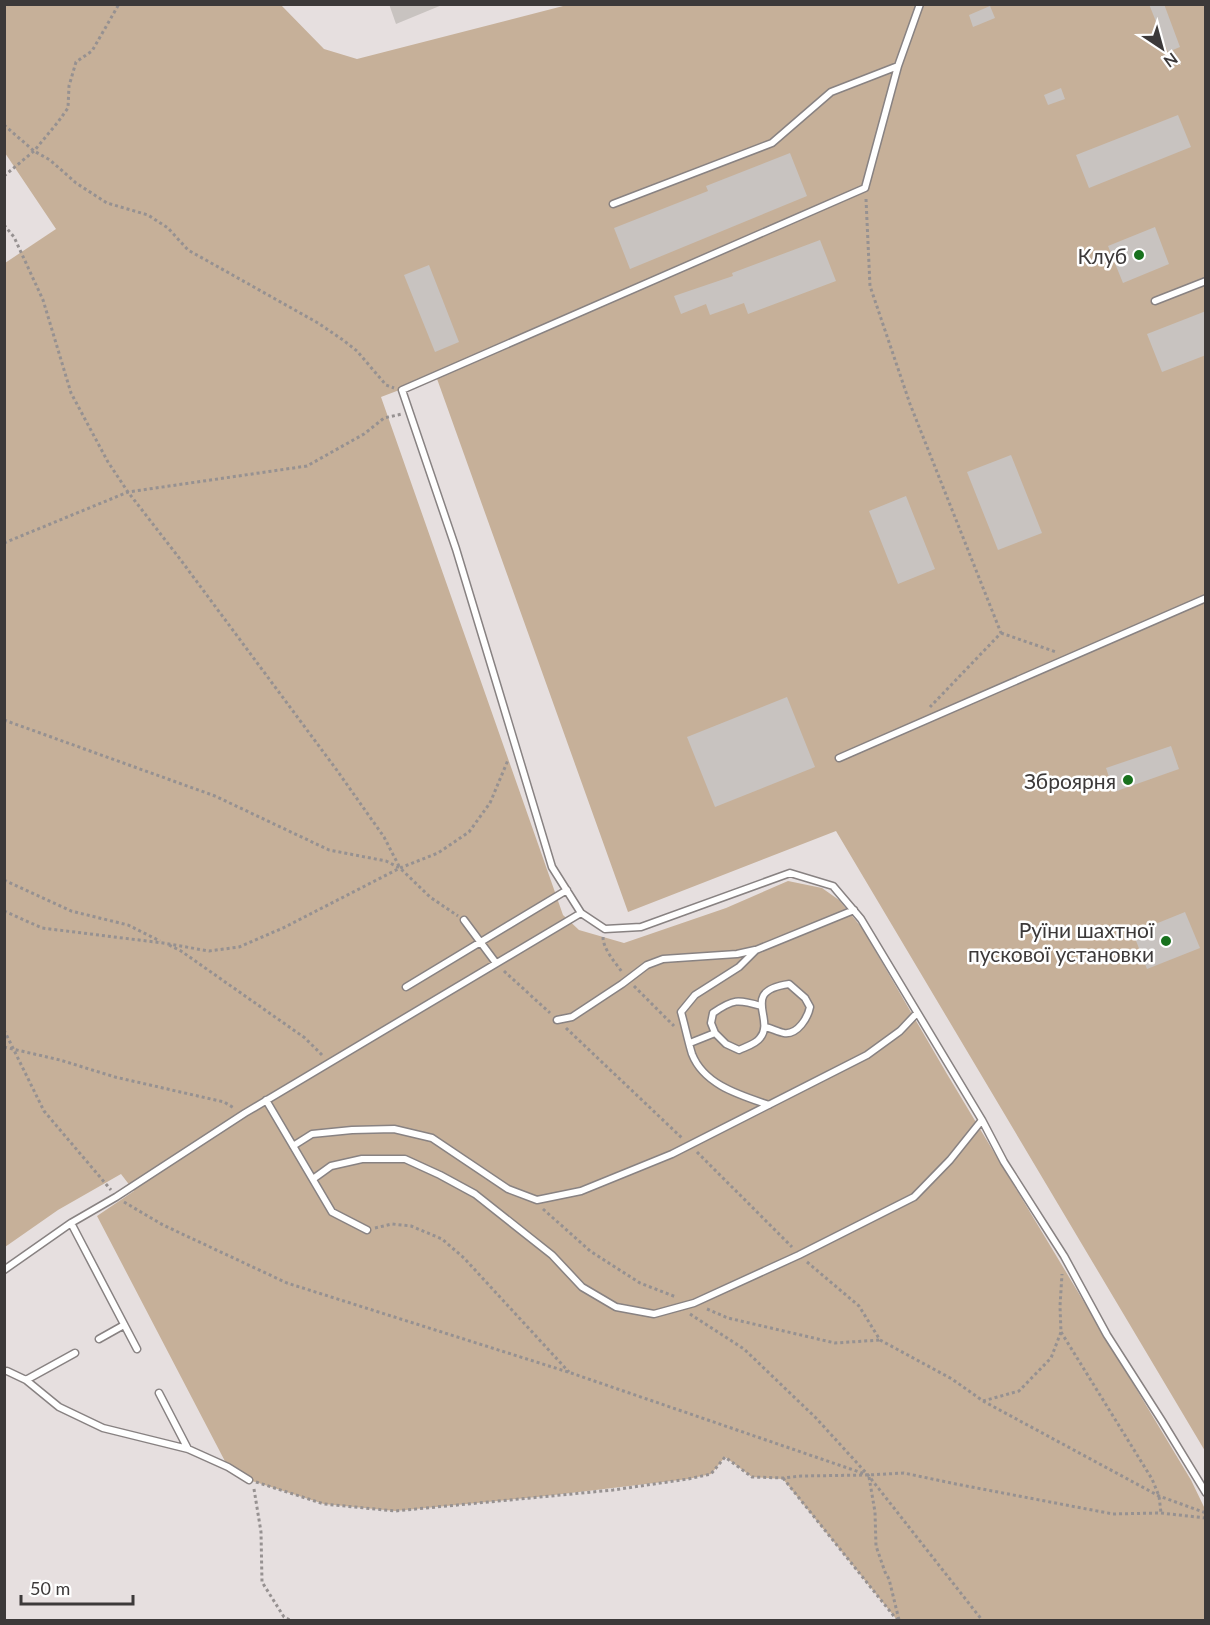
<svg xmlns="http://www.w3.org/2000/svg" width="1210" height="1625" font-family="Lato,sans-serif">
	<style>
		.green { fill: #c6b099 }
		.building { fill: #c8c3c0 }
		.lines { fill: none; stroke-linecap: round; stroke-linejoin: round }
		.lane-casing { stroke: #888282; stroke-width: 9 }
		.path { stroke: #969191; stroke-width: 3; stroke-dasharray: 3 3; stroke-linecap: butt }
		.lane { stroke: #fff; stroke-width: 6 }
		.poi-dot { fill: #18711d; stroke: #fff; stroke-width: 2 }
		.labels { text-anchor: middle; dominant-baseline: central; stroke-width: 5; stroke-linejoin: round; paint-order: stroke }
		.poi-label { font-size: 21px; fill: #3c3939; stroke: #fff; text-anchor: end }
	</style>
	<rect width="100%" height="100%" fill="#e6dfdf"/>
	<path class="green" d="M5 5H281L324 49 357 59 567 5H1205V1451L836 831 628 912 436 376 381 397 563 915 579 930 624 943 726 908 788 881 822 888 839 900 862 928 947 1074 1191 1480 1205 1509V1620H897L783 1479 752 1477 725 1457 711 1474 688 1479 537 1497 395 1511 324 1504 249 1480 228 1467 97 1216 134 1191 121 1174 58 1210 5 1247V263L56 229 5 153Z"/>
	<path class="building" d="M389 4H442V5L396 24Z
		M1149 4H1164L1180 47 1168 52Z
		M990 6 995 18 973 27 969 15Z
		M1061 88 1065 99 1048 105 1044 95Z
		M1178 115 1191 147 1089 188 1076 155Z
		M790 153 807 196 630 269 614 228 708 191 706 186Z
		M1155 227 1169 264 1123 283 1108 246Z
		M820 240 836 281 748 314 744 303 710 315 706 304 681 314 674 296 733 276 732 273Z
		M429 265 459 342 435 352 404 275Z
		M1206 311V355L1162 372 1147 334Z
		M1011 455 1042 533 998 550 967 472Z
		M906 496 935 569 898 584 869 511Z
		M787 697 815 767 715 807 687 737Z
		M1171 746 1179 769 1114 792 1106 768Z
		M1185 912 1200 948 1147 969 1133 933Z"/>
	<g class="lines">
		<g class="lane-casing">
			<path id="lane" d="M920 4 898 66 865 188 402 390 456 549 552 867 581 913 605 929 641 927 790 873 833 886 861 919 982 1120 1004 1162 1064 1256 1107 1335 1162 1421 1206 1493
				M613 204 772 143 831 92 898 66
				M1155 301 1206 281
				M839 758 1206 598
				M464 920 496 963
				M406 987 567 890
				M557 1020 572 1017 622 984 647 965 663 959 737 954 755 950
				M715 1033 726 1044 739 1050C745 1047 756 1044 760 1038 776 1019 739 991 789 984L805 998 810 1007C808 1017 798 1035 784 1033 778 1032 771 1028 765 1027
				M690 1043 715 1033 711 1023 713 1013C733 999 738 999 761 1006
				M266 1100 332 1212 367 1230
				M769 1105C740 1095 704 1085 692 1054 688 1041 685 1026 681 1012L695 995 739 967 756 950 854 910
				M293 1146 312 1134 352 1130 394 1129 432 1138 508 1189 537 1200 581 1191 672 1154 867 1055 900 1031 917 1013
				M313 1179 331 1166 362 1159H405L440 1175 475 1194 552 1255 582 1287 616 1307 654 1314 694 1303 799 1255 914 1197 950 1160 982 1120
				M71 1223 137 1349
				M4 1270 71 1223 116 1197 245 1113 581 913
				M99 1339 124 1325
				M7 1371 26 1380 59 1407 103 1428 188 1449 228 1467 249 1480
				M26 1380 75 1353
				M159 1393 188 1449"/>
		</g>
		<path class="path" d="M4 125 34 151 50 160 76 183 107 203 148 215 168 228 188 250 318 323 343 340 357 351 386 385 394 388
			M4 176 34 151 58 122 68 108 69 86 76 62 92 51 119 4
			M866 199 870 286 910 404 1001 633 930 707
			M4 225 14 237 43 300 71 393 108 462 128 492 180 559 336 769 384 837 400 868
			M4 543 128 492 307 466 364 434 384 418 402 414
			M1001 633 1056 652
			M4 720 215 796 329 850 386 861 400 868 430 897 458 916
			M4 880 71 911 128 925 160 941
			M4 911 42 928 163 943 209 951 239 947 283 928 400 868 438 853 469 832 490 803 508 760
			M603 937C603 949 615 962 622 972
			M169 945 181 951 305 1038 322 1055
			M504 971 550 1013
			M634 986 674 1026
			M566 1028 683 1139
			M4 1030 44 1111 111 1190
			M4 1047 60 1060 115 1077 224 1102 234 1108
			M697 1152 792 1247
			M124 1202 163 1225 287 1283 571 1373 868 1475
			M543 1209 590 1251 640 1283 676 1297
			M375 1228 392 1224 411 1226 442 1239 464 1258 569 1372
			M807 1262 859 1306 880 1340 952 1379 983 1401 1159 1496 1206 1513
			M707 1309 728 1318 835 1343 880 1340
			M690 1314 744 1349 816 1418 868 1475 982 1620
			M1061 1332 1152 1479 1159 1496 1161 1513
			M983 1401 1019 1391 1051 1358 1061 1332 1060 1306 1062 1274
			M869 1477 875 1512 876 1546 885 1572 889 1579 899 1620
			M783 1478 897 1620
			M256 1482 324 1504 395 1511 613 1490 688 1479 711 1474 725 1457 752 1477 783 1478 801 1476 868 1475 904 1473 956 1484 1113 1514 1161 1513 1206 1518
			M254 1489 261 1532 262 1582 284 1617 290 1620"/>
		<use href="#lane" class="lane"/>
	</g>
	<g class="poi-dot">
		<circle cx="1139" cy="255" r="6"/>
		<circle cx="1128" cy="780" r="6"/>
		<circle cx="1166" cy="941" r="6"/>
	</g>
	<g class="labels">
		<g class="poi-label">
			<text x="1127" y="255">Клуб</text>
			<text x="1116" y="780">Зброярня</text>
			<text x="1154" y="929">Руїни шахтної<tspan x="1154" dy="24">пускової установки</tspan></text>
		</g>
	</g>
	<rect width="1210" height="1625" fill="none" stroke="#3c3939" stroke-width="12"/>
	<g transform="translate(1162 48) rotate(144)" stroke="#ffffff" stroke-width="4.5" paint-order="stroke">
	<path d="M0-4.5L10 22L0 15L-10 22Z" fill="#3c3939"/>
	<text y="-9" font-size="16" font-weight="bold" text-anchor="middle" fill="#3c3939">N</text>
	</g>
	<path d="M21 1595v9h112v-9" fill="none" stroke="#3c3939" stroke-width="3"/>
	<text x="30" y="1595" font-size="18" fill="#3c3939" stroke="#ffffff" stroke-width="4.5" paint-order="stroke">50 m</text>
</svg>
